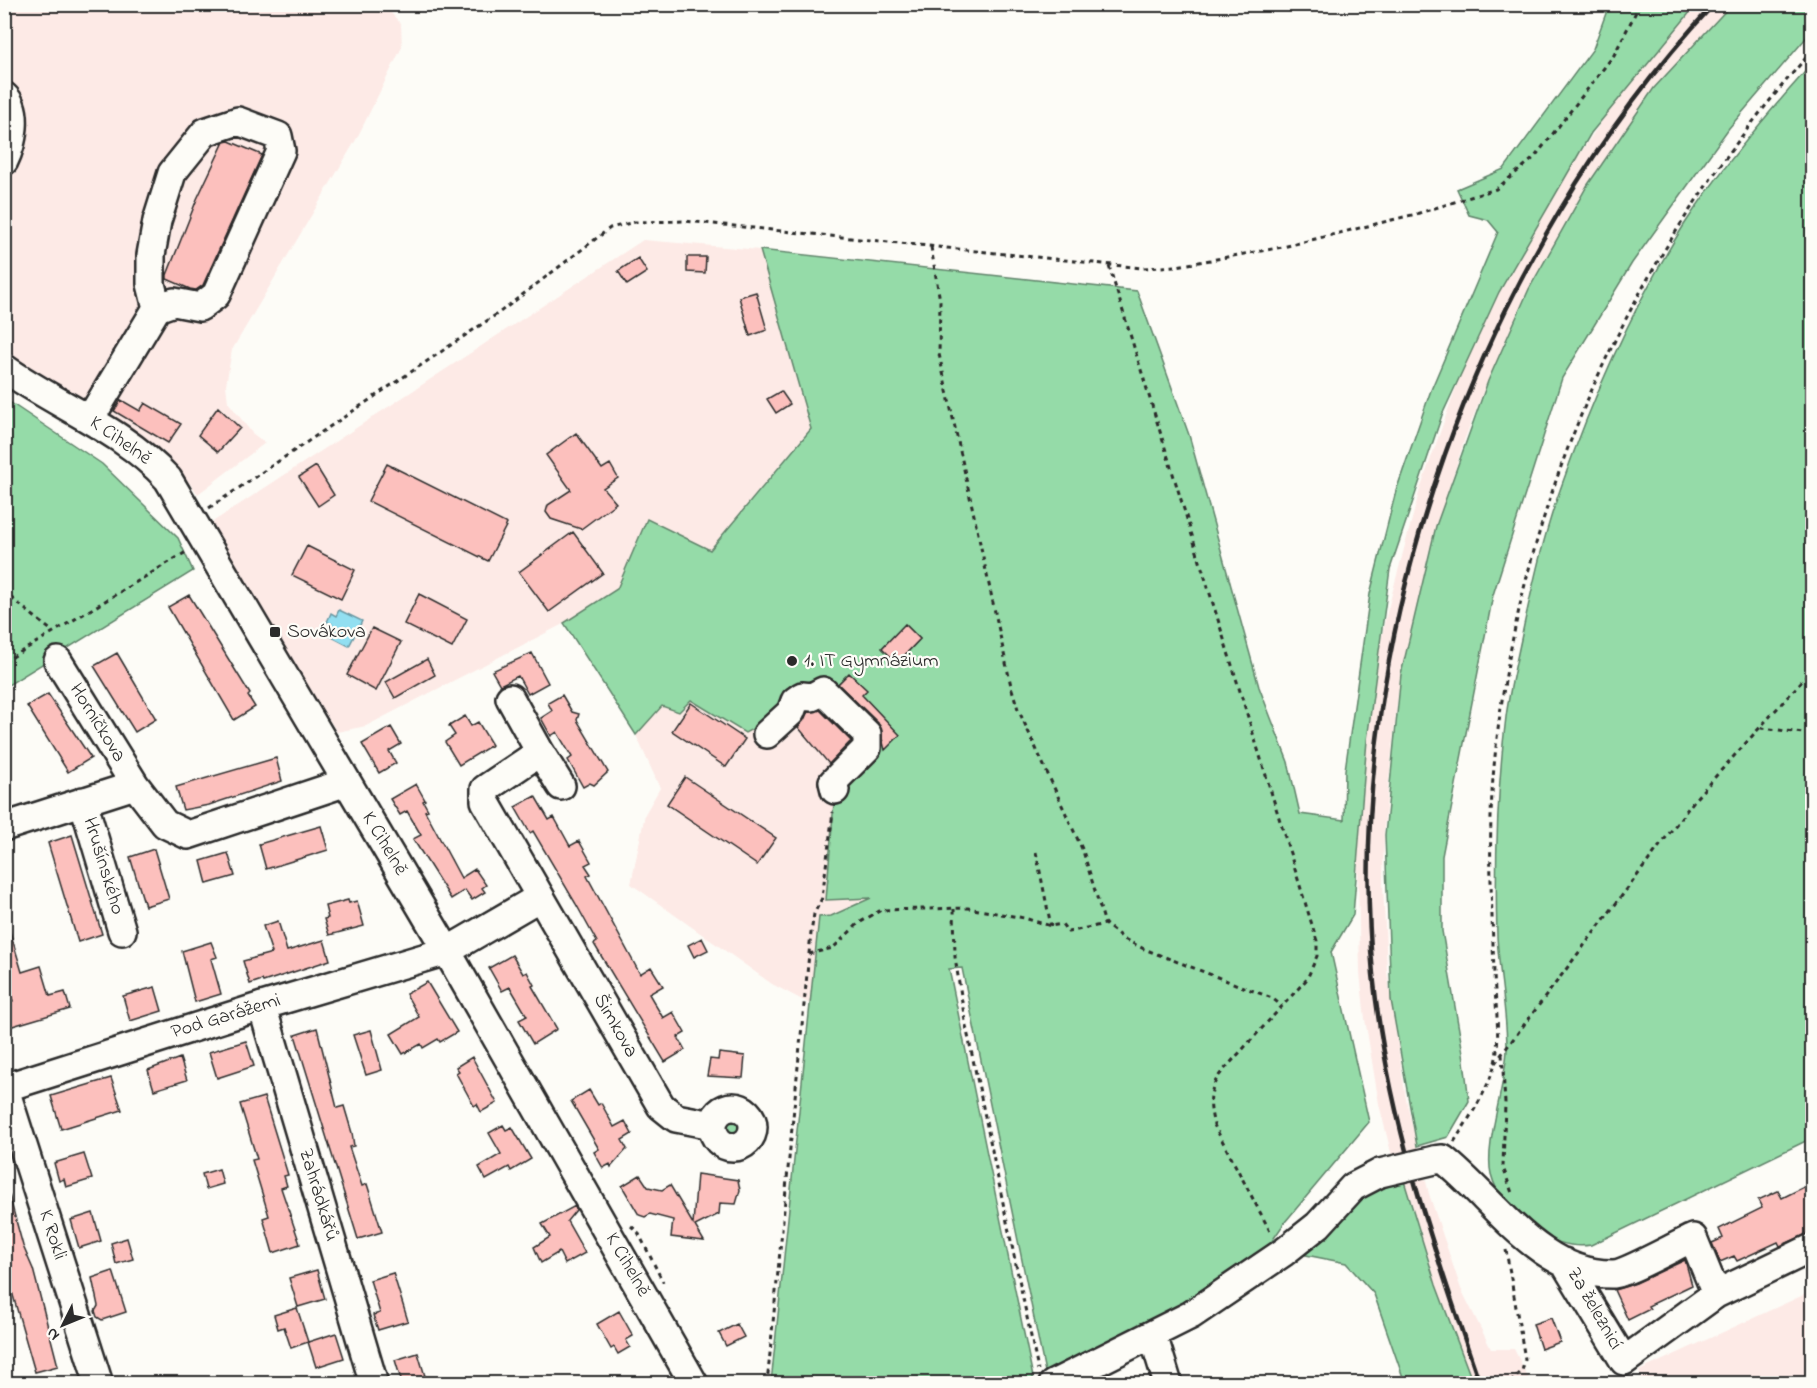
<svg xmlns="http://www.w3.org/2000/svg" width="1817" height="1388" font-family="'Indie Flower',sans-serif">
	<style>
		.built { fill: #fdeae6 }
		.green { fill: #95dba8; stroke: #60836a; stroke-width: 1.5; fill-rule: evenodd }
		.water { fill: #92dff1; stroke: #6997a2; stroke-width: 1.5 }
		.building { fill: #fcc0bd; stroke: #2b2b2b; stroke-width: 1.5 }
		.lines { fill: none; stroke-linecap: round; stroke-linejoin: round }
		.minor-casing { stroke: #2b2b2b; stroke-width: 32 }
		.path { stroke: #2b2b2b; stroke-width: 3; stroke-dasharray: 4.5 4.5; stroke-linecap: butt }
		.minor { stroke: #fdfcf7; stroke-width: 27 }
		.rail { stroke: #2b2b2b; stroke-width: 4.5 }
		.minor-bridge-casing { stroke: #2b2b2b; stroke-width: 32; stroke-linecap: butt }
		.minor-bridge { stroke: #fdfcf7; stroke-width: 27 }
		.poi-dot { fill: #2b2b2b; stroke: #fdfcf7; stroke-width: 2 }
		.labels { text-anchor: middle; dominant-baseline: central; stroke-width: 4.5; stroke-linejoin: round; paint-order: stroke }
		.street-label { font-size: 20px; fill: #2b2b2b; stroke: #fdfcf7 }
		.poi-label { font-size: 20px; fill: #2b2b2b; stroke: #fdfcf7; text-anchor: start }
	</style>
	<rect width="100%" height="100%" fill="#fdfcf7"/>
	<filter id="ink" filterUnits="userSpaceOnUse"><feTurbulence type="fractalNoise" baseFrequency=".0167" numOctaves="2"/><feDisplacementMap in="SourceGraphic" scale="12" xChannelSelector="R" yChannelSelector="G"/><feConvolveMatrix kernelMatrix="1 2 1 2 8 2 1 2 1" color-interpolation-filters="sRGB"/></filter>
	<g filter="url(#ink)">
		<path class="built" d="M5 5H384L401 24 402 47 357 138 232 350 226 385 228 402 252 433 265 443 198 494 164 452 5 354Z
			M1696 5H1733L1578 204 1543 265 1485 387 1465 438 1429 552 1398 695 1384 827 1383 884 1387 971 1406 1099 1429 1194 1461 1289 1491 1349H1514L1531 1383 1466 1384 1403 1201 1379 1104 1365 1019 1360 973 1357 826 1372 690 1385 620 1420 489 1460 376 1487 317 1519 252 1556 190 1605 116 1661 42Z
			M643 240 760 250 785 338 971 558 1006 880 873 897 831 916 819 917 810 1004 772 984 631 884 645 814 660 788 636 735 565 623 366 726 337 732 294 665 211 523Z
			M1812 1291V1383H1643L1639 1371Z"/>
		<path class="green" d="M1609 5H1696L1591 133 1499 292 1442 415 1390 569 1367 740 1353 915 1331 952 1369 1122 1285 1222 1261 1257 1176 1313 1046 1377 962 968 949 969 1034 1382 771 1383 819 917 831 916 871 898 826 900 835 790 867 734 823 691 745 733 691 700 679 712 662 706 636 735 564 623 617 589 647 519 710 550 811 429 760 250 1137 291 1189 435 1259 687 1288 762 1300 814 1344 820 1345 770 1370 594 1396 491 1431 390 1498 232 1488 220 1469 215 1457 189 1504 169 1593 49ZM905 624 920 639 898 663 882 648ZM849 674 866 690 850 706 833 688Z
			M1731 5H1812V31L1729 128 1632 263 1562 378 1493 595 1442 856V931L1463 1053 1469 1101 1448 1137 1417 1146 1391 1000 1385 835 1401 674 1436 526 1488 381 1529 289 1587 186 1654 88Z
			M1812 64V1138L1591 1245C1550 1252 1501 1213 1491 1174 1484 1145 1506 1084 1507 1049 1507 1011 1499 973 1497 936 1495 862 1497 790 1506 717 1510 686 1518 655 1524 625 1534 580 1544 534 1560 490 1592 399 1632 307 1684 225 1722 167 1766 115 1812 64Z
			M5 399 102 464 178 538 193 571 5 687Z
			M722 1127a11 11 0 1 1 22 0a11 11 0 1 1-22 0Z
			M1404 1181 1436 1285 1473 1383H1405L1374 1294 1346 1263 1301 1254 1365 1192Z"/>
		<path class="water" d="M339 610 362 621 349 646 326 634 332 624 327 622 331 613 336 616Z"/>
		<path class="building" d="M229 141 262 155 203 285 196 290 190 289 167 279V275L197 199 224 142Z
			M687 257H706L705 273 687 272Z
			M638 258 647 272 627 285 618 271Z
			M756 292 767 330 750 336 739 297Z
			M781 391 790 404 776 413 767 399Z
			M121 400 140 411 145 403 181 424 168 443 114 411Z
			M218 407 240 428 218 452 198 435Z
			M576 433 602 469 610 464 618 478 603 488 616 503 581 529 551 519 546 512 548 505 571 490 546 455Z
			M387 464 507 524 488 561 368 501Z
			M316 466 334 495 318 506 299 477Z
			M573 532 603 573 549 612 519 572Z
			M307 546 355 570 341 599 292 575Z
			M419 594 467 619 452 648 404 624Z
			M189 595 250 694 248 696 255 707 234 720 168 607Z
			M905 624 920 639 897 663 882 648Z
			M372 628 401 642 376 691 347 675Z
			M117 653 156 719 135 732 94 666Z
			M532 653 548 683 528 694 518 676 500 685 492 671Z
			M427 659 435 675 395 698 386 682Z
			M849 673 867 690 862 695 900 735 885 750 878 723 838 684Z
			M48 694 91 758 68 772 27 706Z
			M562 695 572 712 579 714 577 720 608 772 594 785 590 783 583 787 568 760 572 757 557 732 551 736 541 718 552 711 548 703Z
			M691 703 745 739 726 767 672 731Z
			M820 710 851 741 829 764 798 727 808 712Z
			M465 716 471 726 478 722 492 745 459 765 445 742 455 735 449 726Z
			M391 727 401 744 389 751 396 763 379 773 362 744Z
			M276 758 282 781 209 805 183 810 176 787Z
			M685 777 776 838 757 865 667 804Z
			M416 784 425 800 423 801 428 810 425 811 461 878 475 869 486 885 482 888 485 892 472 900 465 890 451 899 413 839 421 835 407 811 400 815 390 799Z
			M535 796 549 820 554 817 570 846 579 841 591 862 585 865 591 874 587 876 640 974 651 967 663 986 649 994 663 1018 673 1012 685 1033 678 1037 685 1050 665 1062 594 944 597 942 576 904 533 831 530 833 515 807Z
			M321 826 328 850 266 869 259 844Z
			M72 835 102 934 78 942 48 843Z
			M154 849 169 899 145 906 130 857Z
			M228 853 235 876 207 884 201 861Z
			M348 900 349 903 357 901 364 926 329 935 324 919 328 918 325 906Z
			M278 921 287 951 324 940 330 960 263 982 262 980 250 984 243 961 272 953 263 926Z
			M4 925H8L22 972 41 966 50 996 65 992 70 1009 9 1027 4 1016V1004L13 1001 4 974Z
			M702 938 708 950 694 957 688 945Z
			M211 942 217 957 211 959 221 994 195 1002 182 951Z
			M512 955 523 974 527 972 534 985 532 986 557 1029 533 1044 519 1020 527 1016 510 987 502 991 489 968Z
			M427 982 457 1032 440 1042 438 1039 423 1048 421 1044 403 1054 391 1034 419 1017 406 994Z
			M155 987 162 1011 130 1021 123 996Z
			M317 1028 337 1108 344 1106 352 1133 354 1146 349 1147 362 1186 367 1184 382 1232 358 1239 295 1035Z
			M371 1030 382 1070 366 1075 353 1035Z
			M246 1041 254 1066 217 1078 209 1052Z
			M719 1053 745 1056 743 1078 707 1076 710 1059 718 1060Z
			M472 1057 497 1103 481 1112 477 1104 474 1106 456 1073 459 1071 456 1067Z
			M180 1058 187 1080 154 1090 148 1070Z
			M111 1078 122 1110 61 1129 51 1096Z
			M589 1090 598 1105 601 1103 614 1127 625 1121 632 1134 622 1140 627 1149 611 1167 610 1164 603 1168 594 1152 599 1149 571 1101Z
			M264 1097 288 1175 284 1176 287 1186 281 1188 300 1244 273 1253 263 1218 269 1216 252 1160 257 1159 240 1104Z
			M503 1125 506 1130 512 1127 531 1159 511 1171 509 1167 486 1180 479 1167 501 1154 489 1133Z
			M84 1154 92 1179 66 1187 64 1179 59 1181 54 1163Z
			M219 1169 223 1184 206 1189 202 1174Z
			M697 1174 738 1180 740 1190 736 1204 720 1203 719 1214 695 1226 704 1241 671 1237 673 1220 650 1214 645 1217 639 1215 622 1186 640 1175 648 1187 662 1190 670 1185 693 1224Z
			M1812 1183V1232L1780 1246 1778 1242 1737 1261 1734 1256 1720 1262 1712 1243 1723 1238 1719 1229 1762 1208 1758 1200 1778 1191 1782 1198Z
			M9 1195 23 1246 33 1269 58 1366 35 1372 4 1264V1196Z
			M575 1206 576 1210 567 1221 585 1253 565 1264 559 1252 541 1263 534 1247 550 1237 542 1224Z
			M93 1213 101 1241 79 1248 71 1220Z
			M127 1238 133 1259 116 1264 111 1243Z
			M1685 1260 1692 1285 1648 1306 1650 1309 1628 1320 1614 1290 1636 1283Z
			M317 1270 325 1299 298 1307 289 1278Z
			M113 1271 126 1312 102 1320 97 1317 95 1311 98 1306 92 1278Z
			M393 1273 408 1321 378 1330 373 1315 380 1313 370 1280Z
			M297 1308 308 1342 291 1348 284 1327 278 1329 274 1315Z
			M619 1311 633 1336 626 1340 630 1347 618 1354 614 1347 611 1349 597 1324Z
			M1551 1318 1560 1342 1541 1349 1533 1324Z
			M737 1324 744 1337 726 1346 719 1333Z
			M336 1333 344 1358 316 1367 308 1342Z
			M418 1353 425 1376 402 1383 395 1360Z"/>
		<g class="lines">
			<g class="minor-casing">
				<path id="minor" d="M4 96C20 110 12 145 4 161
					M4 368C59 407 122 429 168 479L447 951 694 1384
					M90 419 157 308 174 302 200 307 216 295 281 151 278 136 238 121 205 132 172 173 157 221 151 255V284L157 308
					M58 661 135 785
					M510 698 540 752 485 789V801L661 1106 676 1118 713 1125
					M767 734 791 712 795 701 802 696 812 697 823 691 867 734V748L833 782 835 790
					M540 752 561 786
					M83 801 122 931
					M4 827 135 785 165 824 188 835 347 782
					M262 1006 374 1384
					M4 1086 99 1384
					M4 1088 262 1006 447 951 540 897
					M713 1127a20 20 0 1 1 40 0a20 20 0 1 1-40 0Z
					M1435 1160 1443 1159C1494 1199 1540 1276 1614 1274 1627 1273 1677 1245 1693 1238L1716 1294
					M1564 1262 1624 1361 1716 1294 1812 1248
					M1153 1335 1168 1384
					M1053 1384 1191 1315 1284 1252 1318 1225 1353 1187 1380 1173"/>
			</g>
			<path class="path" d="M931 247 940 301 939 354 1011 686 1018 709 1083 851 1105 924
				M1109 266 1317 941V956L1307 979 1221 1073C1208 1089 1209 1106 1214 1125L1271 1233
				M209 508 500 312 610 228 635 222 685 221 1142 268 1177 266 1283 247 1416 214 1496 189 1534 158 1614 55 1640 4
				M4 592 52 631
				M4 662 186 552
				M1761 728 1812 734
				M1036 852 1051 926
				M954 909 955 957 965 1021 1038 1370
				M809 954 833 948 859 923 881 910 968 908 1024 918 1051 926 1062 924 1068 932 1105 924 1124 939 1144 949 1272 998 1282 1006
				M1502 1054 1505 1103 1503 1167 1512 1193
				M1495 1063 1696 798 1812 670
				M1454 1142C1469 1118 1488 1091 1495 1063 1501 1036 1495 1002 1494 974 1492 908 1488 843 1493 778 1516 503 1629 256 1812 51
				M631 1226 638 1232 663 1282
				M1506 1250 1525 1359 1522 1371 1511 1382
				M767 1384 811 933 814 914 822 898 833 812"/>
			<use href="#minor" class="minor"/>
			<path class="rail" d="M1480 1384C1434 1250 1387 1116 1373 974 1341 635 1483 251 1714 4"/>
			<g class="minor-bridge-casing">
				<path id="minor-bridge" d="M1380 1173 1435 1160"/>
			</g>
			<use href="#minor-bridge" class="minor-bridge"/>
		</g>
	</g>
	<g class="poi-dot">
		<rect x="269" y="626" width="12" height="12" rx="3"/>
		<circle cx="792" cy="661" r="6"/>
	</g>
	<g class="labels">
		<g class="street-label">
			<text transform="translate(120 441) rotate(35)">K Cihelně</text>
			<text transform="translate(97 723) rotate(58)">Horníčkova</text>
			<text transform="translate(384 844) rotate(59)">K Cihelně</text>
			<text transform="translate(103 866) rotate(73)">Hrušínského</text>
			<text transform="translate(226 1017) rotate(-17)">Pod Garážemi</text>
			<text transform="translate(615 1026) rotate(60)">Šimkova</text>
			<text transform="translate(318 1195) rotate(73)">Zahrádkářů</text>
			<text transform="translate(52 1235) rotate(72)">K Rokli</text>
			<text transform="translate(627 1265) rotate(60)">K Cihelně</text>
			<text transform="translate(1594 1309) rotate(60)">Za železnicí</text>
		</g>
		<g class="poi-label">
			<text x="287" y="632">Sovákova</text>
			<text x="804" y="661">1. IT Gymnázium</text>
		</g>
	</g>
	<rect width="1817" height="1388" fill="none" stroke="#fdfcf7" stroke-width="24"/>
	<rect x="12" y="12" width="1793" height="1364" fill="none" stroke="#2b2b2b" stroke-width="2" filter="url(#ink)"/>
	<g transform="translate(63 1325) rotate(227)" stroke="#fdfcf7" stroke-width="4.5" paint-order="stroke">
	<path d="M0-4.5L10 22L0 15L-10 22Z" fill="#2b2b2b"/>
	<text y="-9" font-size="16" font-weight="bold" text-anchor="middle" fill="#2b2b2b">N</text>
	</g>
</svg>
